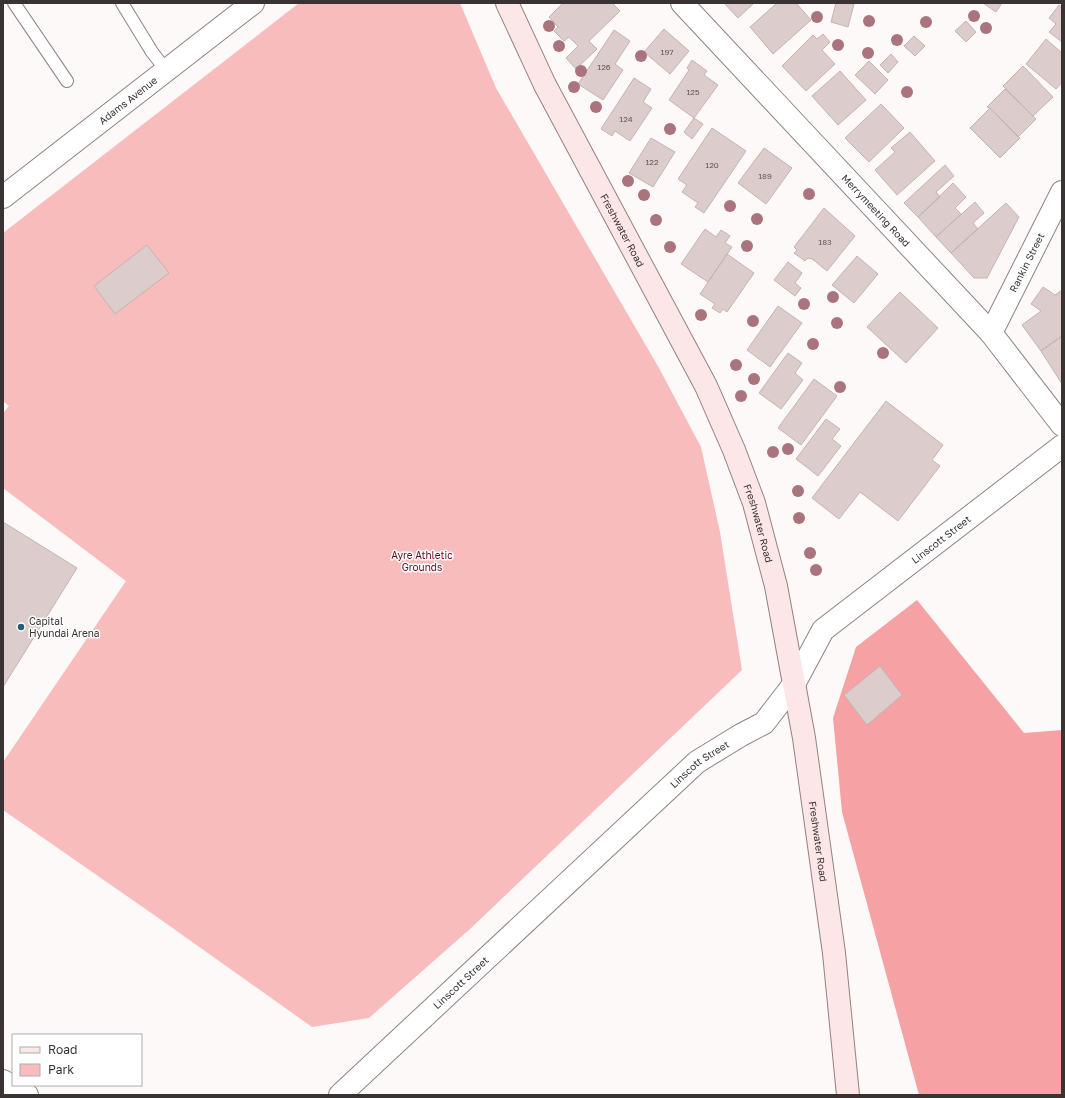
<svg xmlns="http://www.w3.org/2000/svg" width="1065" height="1098" font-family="'Golos Text',sans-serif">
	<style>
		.green { fill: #f9bcbd }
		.forest { fill: #f6a1a3 }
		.building { fill: #dcc; stroke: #c4b3b3 }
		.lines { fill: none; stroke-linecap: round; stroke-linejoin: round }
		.service-casing { stroke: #928282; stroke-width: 14 }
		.minor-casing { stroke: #928282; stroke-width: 24 }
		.tertiary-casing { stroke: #928282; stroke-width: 24 }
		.secondary-casing { stroke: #928282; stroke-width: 24 }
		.service { stroke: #fff; stroke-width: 12 }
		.minor { stroke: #fff; stroke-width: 22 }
		.tertiary { stroke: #fff; stroke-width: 22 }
		.secondary { stroke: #fde6e7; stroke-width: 22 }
		.tree { fill: #aa747f }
		.poi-dot { fill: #225f76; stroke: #fff; stroke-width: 1.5 }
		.labels { text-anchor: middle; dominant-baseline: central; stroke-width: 3; stroke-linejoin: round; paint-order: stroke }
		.number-label { font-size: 8px; fill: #635959 }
		.street-label { font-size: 10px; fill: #3a3333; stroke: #fff }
		.park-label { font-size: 10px; fill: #67071c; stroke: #fff }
		.poi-label { font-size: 10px; fill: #3a3333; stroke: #fff; text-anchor: start }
	</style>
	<rect width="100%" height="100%" fill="#fdf9f9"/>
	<path class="green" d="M299 3H460L496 88 659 368 701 447 720 532 742 670 470 929 369 1018 312 1027 157 917 3 810V762L126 581 3 488V413L9 406 3 401V233Z"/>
	<path class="forest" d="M917 600 1024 733 1062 730V1095H919L842 812 833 718 856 647Z"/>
	<path class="building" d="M563 3H612L620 11 589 41 597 49 576 69 566 58 578 46 569 37 564 41 554 31 558 27 549 17Z
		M724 3H754L738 18Z
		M777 3H796L811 20 773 54 750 27Z
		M836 3 854 4 848 27 831 22Z
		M983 3H1002L996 12Z
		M1059 5 1062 7V42L1049 32 1056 24 1049 18Z
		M966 21 976 32 966 42 955 31Z
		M664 29 689 51 670 74 644 52Z
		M614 30 630 41 615 64 623 70 603 100 578 84Z
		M823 34 830 42 822 50 835 64 806 91 782 66 813 35 817 39Z
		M914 36 925 46 915 56 904 46Z
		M1046 39 1062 53V82L1056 89 1026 64Z
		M891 54 898 62 888 73 880 65Z
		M692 60 707 71 704 75 718 85 694 118 669 100 689 70 687 68Z
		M869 61 888 80 875 94 855 75Z
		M1023 66 1053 97 1033 116 1003 86Z
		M840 71 866 100 838 125 812 96Z
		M634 78 651 89 643 102 652 108 630 141 615 131 612 136 601 129Z
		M1005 89 1036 119 1018 137 990 108 987 107Z
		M881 104 904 128 869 162 845 138Z
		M990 108 1020 138 1000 158 970 128Z
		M694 118 703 124 692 139 684 132Z
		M712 128 746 151 704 213 695 207 698 203 682 192 687 185 678 179Z
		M910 132 935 161 897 195 875 170 895 152 891 148Z
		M651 138 675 152 653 187 629 173Z
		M764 148 792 168 766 204 738 183Z
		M945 165 954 176 936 192 940 197 918 217 904 203Z
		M953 183 966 197 955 208 961 214 936 237 918 217Z
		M975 202 984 213 973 223 978 229 951 253 936 237Z
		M1006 203 1019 217 987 278H974L951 253Z
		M824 208 855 236 827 271 811 258 810 259 808 258 805 261 794 253 797 250 794 247Z
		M705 229 716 237 721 230 730 236 725 243 732 247 708 282 681 264Z
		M147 245 169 273 115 314 94 286Z
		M727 254 754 273 727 312 723 309 720 313 712 308 715 304 700 294Z
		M857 256 878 274 854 303 832 285Z
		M788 262 802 273 795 283 801 288 795 296 774 280Z
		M1043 287 1055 295 1062 290V336L1041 351 1022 325 1041 311 1031 304Z
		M900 292 938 328 906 363 867 327Z
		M778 306 802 323 770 367 747 350Z
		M1062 336V384L1041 351Z
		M788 353 802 363 795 373 803 380 781 409 759 393Z
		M814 379 837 396 801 445 778 428Z
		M886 401 943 445 932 460 940 466 898 521 860 492 839 519 812 498Z
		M826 419 840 429 832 439 841 446 818 476 796 459Z
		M3 522 77 568 3 687Z
		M880 666 902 695 867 725 844 695Z"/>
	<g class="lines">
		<g class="service-casing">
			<path id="service" d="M14 3 67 81
				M122 3 152 52 166 70"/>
		</g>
		<g class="minor-casing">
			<g id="minor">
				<path id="s1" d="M991 333 1062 192"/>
				<path d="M3 1081 27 1095"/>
				<path id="s2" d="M340 1095 697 762 741 735 764 723 794 684 823 630 1062 446"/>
			</g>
		</g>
		<g class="tertiary-casing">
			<g id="tertiary">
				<path id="s3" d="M682 3 991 333 1062 425"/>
				<path id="s4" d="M3 197 253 3"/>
			</g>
		</g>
		<g class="secondary-casing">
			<g id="secondary">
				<path id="s5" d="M507 3 545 85 706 386 734 450 754 503 776 586 804 738 834 953 848 1095"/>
			</g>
		</g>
		<use href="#service" class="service"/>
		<use href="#minor" class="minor"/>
		<use href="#tertiary" class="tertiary"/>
		<use href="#secondary" class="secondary"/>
	</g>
	<g class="tree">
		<circle cx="974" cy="16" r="6"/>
		<circle cx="817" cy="17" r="6"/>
		<circle cx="869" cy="21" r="6"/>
		<circle cx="926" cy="22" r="6"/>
		<circle cx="549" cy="26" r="6"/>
		<circle cx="986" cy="28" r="6"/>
		<circle cx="897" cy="40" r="6"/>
		<circle cx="838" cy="45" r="6"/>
		<circle cx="559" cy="46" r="6"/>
		<circle cx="868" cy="53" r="6"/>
		<circle cx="641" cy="56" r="6"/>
		<circle cx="581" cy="71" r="6"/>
		<circle cx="574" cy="87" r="6"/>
		<circle cx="907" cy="92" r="6"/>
		<circle cx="596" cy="107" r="6"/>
		<circle cx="670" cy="129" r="6"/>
		<circle cx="628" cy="181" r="6"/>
		<circle cx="809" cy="194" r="6"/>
		<circle cx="644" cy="195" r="6"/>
		<circle cx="730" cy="206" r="6"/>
		<circle cx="757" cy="219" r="6"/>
		<circle cx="656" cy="220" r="6"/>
		<circle cx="747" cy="246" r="6"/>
		<circle cx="670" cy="247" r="6"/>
		<circle cx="833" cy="297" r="6"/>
		<circle cx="804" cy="304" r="6"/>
		<circle cx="701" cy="315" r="6"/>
		<circle cx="753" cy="321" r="6"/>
		<circle cx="837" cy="323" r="6"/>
		<circle cx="813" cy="344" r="6"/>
		<circle cx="883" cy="353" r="6"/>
		<circle cx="736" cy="365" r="6"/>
		<circle cx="754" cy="379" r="6"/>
		<circle cx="840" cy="387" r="6"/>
		<circle cx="741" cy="396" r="6"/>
		<circle cx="788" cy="449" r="6"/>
		<circle cx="773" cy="452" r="6"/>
		<circle cx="798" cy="491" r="6"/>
		<circle cx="799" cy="518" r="6"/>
		<circle cx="810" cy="553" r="6"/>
		<circle cx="816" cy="570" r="6"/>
	</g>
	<circle class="poi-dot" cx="21" cy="627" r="4"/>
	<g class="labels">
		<g class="number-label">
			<text x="667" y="52">197</text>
			<text x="604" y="67">126</text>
			<text x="693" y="92">125</text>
			<text x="626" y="119">124</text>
			<text x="652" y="162">122</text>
			<text x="712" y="165">120</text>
			<text x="765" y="176">189</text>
			<text x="825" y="242">183</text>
		</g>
		<g class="street-label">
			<text stroke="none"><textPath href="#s4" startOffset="158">Adams Avenue</textPath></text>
			<text stroke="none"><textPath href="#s3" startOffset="284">Merrymeeting Road</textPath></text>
			<text stroke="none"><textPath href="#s5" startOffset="255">Freshwater Road</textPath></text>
			<text stroke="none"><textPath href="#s1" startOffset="79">Rankin Street</textPath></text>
			<text stroke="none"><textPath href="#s5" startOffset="579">Freshwater Road</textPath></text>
			<text stroke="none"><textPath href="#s2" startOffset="825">Linscott Street</textPath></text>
			<text stroke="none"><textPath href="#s2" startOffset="489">Linscott Street</textPath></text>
			<text stroke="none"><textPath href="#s5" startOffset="903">Freshwater Road</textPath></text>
			<text stroke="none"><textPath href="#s2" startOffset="165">Linscott Street</textPath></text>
		</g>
		<g class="park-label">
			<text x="422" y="555">Ayre Athletic<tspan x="422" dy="12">Grounds</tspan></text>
		</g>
		<g class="poi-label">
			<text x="29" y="621">Capital<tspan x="29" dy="12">Hyundai Arena</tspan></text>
		</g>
	</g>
	<rect width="1065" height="1098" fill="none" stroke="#3a3333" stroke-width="8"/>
	<rect x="12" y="1034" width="130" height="52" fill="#ffffff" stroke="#b0adad"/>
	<rect x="20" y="1047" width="20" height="6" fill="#fde6e7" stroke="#b0adad"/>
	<text x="48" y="1054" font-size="12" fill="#3a3333">Road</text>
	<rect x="20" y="1064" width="20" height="12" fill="#f9bcbd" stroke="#b0adad"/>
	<text x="48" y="1074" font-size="12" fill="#3a3333">Park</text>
</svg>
